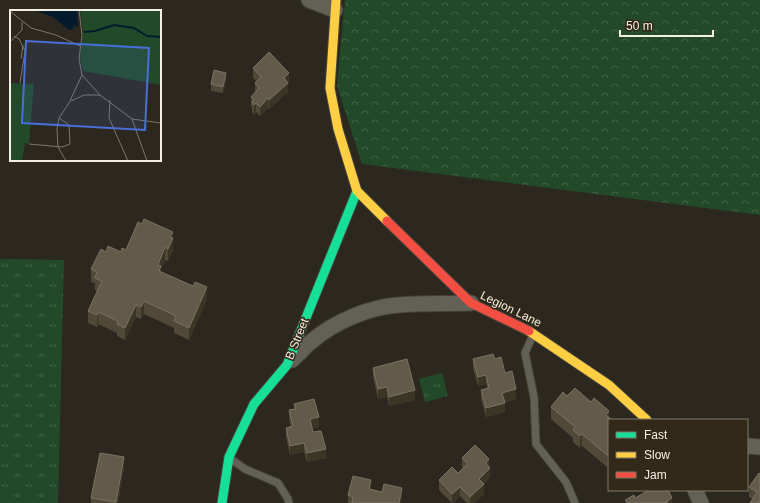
<svg xmlns="http://www.w3.org/2000/svg" width="760" height="503" font-family="Arial,sans-serif">
	<style>
		.grass { fill: url(#grass-tufts) }
		.forest { fill: url(#forest-crowns) }
		.lines { fill: none; stroke-linecap: round; stroke-linejoin: round }
		.lane-casing { stroke: #47433b; stroke-width: 9 }
		.street-casing { stroke: #47433b; stroke-width: 17 }
		.fast-casing { stroke: #47433b; stroke-width: 11 }
		.slow-casing { stroke: #47433b; stroke-width: 11 }
		.jam-casing { stroke: #47433b; stroke-width: 11 }
		.lane { stroke: #636057; stroke-width: 7 }
		.street { stroke: #636057; stroke-width: 15 }
		.fast { stroke: #16e098; stroke-width: 9 }
		.slow { stroke: #ffcf43; stroke-width: 9 }
		.jam { stroke: #f24e42; stroke-width: 9 }
		.wall { fill: #514938 }
		.shaded-wall { fill: #3b3526 }
		.building { fill: #635b4a; stroke: #7a7262 }
		.labels { text-anchor: middle; dominant-baseline: central; stroke-width: 3; stroke-linejoin: round; paint-order: stroke }
		.street-label { font-size: 12px; fill: #f4eee4; stroke: #322919 }
		.inset-river { fill: none; stroke: #041b2d; stroke-width: 2 }
		.inset-road { fill: none; stroke: #7c776e; stroke-width: 1 }
		.view { fill: #486eda; fill-opacity: 0.15; stroke: #486eda; stroke-width: 2 }
		.inset-edge { fill: none; stroke: #f4eee4; stroke-width: 2 }
	</style>
	<defs>
		<pattern id="grass-tufts" width="24" height="20" patternUnits="userSpaceOnUse"><rect width="24" height="20" fill="#224a29"/><path d="M3 7l-1-3M5 7V3M7 7l1-3M15 17l-1-3M17 17v-4M19 17l1-3" fill="none" stroke="#436448"/></pattern>
		<pattern id="forest-crowns" width="20" height="18" patternUnits="userSpaceOnUse"><rect width="20" height="18" fill="#224a29"/><path d="M2 6a3 3 0 1 1 6 0M12 15a3 3 0 1 1 6 0" fill="none" stroke="#436448"/></pattern>
	</defs>
	<rect width="100%" height="100%" fill="#2c281f"/>
	<path class="grass" d="M0 259 64 260 58 503H0Z
		M442 373 448 396 425 402 419 379Z"/>
	<path class="forest" d="M345 0H760V215L362 164 337 86Z"/>
	<g class="lines">
		<g class="lane-casing">
			<path id="lane" d="M533 335 525 353 534 397 536 444 566 482 575 503
				M231 459 245 469 278 483 288 499 289 503"/>
		</g>
		<g class="street-casing">
			<path id="street" d="M309 0 335 10
				M292 360C299 354 305 346 312 341 334 322 369 307 398 305 422 303 446 304 471 303
				M747 446 760 447
				M695 490 701 503"/>
		</g>
		<g class="fast-casing">
			<path id="fast" d="M222 503 229 457 254 404 287 365 357 191"/>
		</g>
		<g class="slow-casing">
			<path id="slow" d="M336 0 330 88 338 129 357 191 387 221
				M529 331 609 385 647 420"/>
		</g>
		<g class="jam-casing">
			<path id="jam" d="M387 221 471 303 529 331"/>
		</g>
		<use href="#lane" class="lane"/>
		<use href="#street" class="street"/>
		<use href="#fast" class="fast"/>
		<use href="#slow" class="slow"/>
		<use href="#jam" class="jam"/>
	</g>
	<path class="wall" d="M253 68 289 83 288 84V92L269 109 268 108 260 116 256 112 254 115 252 112V107L251 106V97L255 93V83L257 82 253 78Z
		M226 79 223 93 211 91V84Z
		M142 224 173 238V250L168 261 165 260 161 268V272L207 299 189 340 174 333V328L144 314 141 319 136 317 125 340 117 336V333L98 324 97 327 88 323V311L97 291 95 290V283L91 282V269L106 252H121L126 250Z
		M473 359H495L505 373 516 399 505 402V412L486 417 481 399V390L487 388 486 384 478 386 473 368Z
		M373 368 415 400 389 406 387 397 378 399 373 377Z
		M567 396 591 402 609 411 607 467 582 446 580 448 573 442V438L551 419V407Z
		M294 404 319 427 312 428 313 432 326 458 307 462 304 452 290 455 286 437V428L291 426 289 420V410L294 409Z
		M462 458 489 467 490 477 484 484V494L474 503H467L460 496 453 503H452L439 490V480L458 473 463 469 462 467Z
		M124 467 118 503H91V498Z
		M759 473 760 503 749 497V487Z
		M371 489 402 498 401 503H348V495Z"/>
	<path class="shaded-wall" d="M226 73V79L223 93V87Z
		M289 73V83L288 84V92L269 109V100L284 78Z
		M268 98V108L260 116V107Z
		M256 103V112L254 115V105Z
		M173 232V250L168 261V249L170 237Z
		M165 247V260L161 268V278L158 265Z
		M207 287V299L189 340V328Z
		M144 301V314L141 319V307Z
		M136 305V317L125 340V328Z
		M98 312V324L97 327V315Z
		M486 375V384L478 386V377Z
		M387 387V397L378 399V389Z
		M516 389V399L502 402V393Z
		M415 390V400L389 406V397Z
		M505 403V412L486 417V408Z
		M609 411V420L606 415Z
		M319 417V427L310 429V419Z
		M582 434V446L580 448V436Z
		M304 443V452L290 455V446Z
		M326 449V458L307 462V453Z
		M609 452V465L607 467V455Z
		M124 457V467L118 503H116Z
		M489 459 490 477 479 489V479L486 463Z
		M371 480V490L369 489Z
		M484 484V494L474 503H470V497Z
		M460 487V496L453 503H452V494Z
		M402 488V498L401 503H399Z
		M672 498V503H667V501Z"/>
	<path class="building" d="M269 52 289 73 284 78 288 83 269 100 268 98 260 107 256 103 254 105 252 102 254 100 251 97 259 88 255 83 261 77 253 68Z
		M214 70 226 73 223 87 211 84Z
		M144 219 173 232 170 237 173 238 168 249 165 247 158 265 161 266 159 271 193 286 195 282 207 287 189 328 174 321 176 316 144 301 141 307 136 305 125 328 117 324 118 321 98 312 97 315 88 311 102 281 95 278 97 272 91 269 101 249 106 252 108 246 121 252 122 248 126 250 138 222 142 224Z
		M493 354 495 359 501 357 505 373 512 371 516 389 502 393 505 403 486 408 481 390 489 388 486 375 478 377 473 359Z
		M407 359 415 390 389 397 387 387 378 389 373 368Z
		M575 388 591 402 594 398 609 411 606 415 612 420H609V452L607 455 582 434 580 436 573 430 575 427 551 407 563 392 567 396Z
		M314 399 319 417 310 419 313 432 321 431 326 449 307 453 304 443 290 446 286 428 293 426 289 410 296 409 294 404Z
		M475 445 489 459 486 463 490 468 479 479 484 484 470 497 460 487 452 494 439 480 452 467 458 473 468 464 462 458Z
		M100 453 124 457 116 502 91 498Z
		M759 473 760 474V503H750L757 492 749 487Z
		M353 476 371 480 369 489 382 492 384 484 402 488 399 503H352L353 497 348 495Z
		M649 490H668L672 498 667 501 668 503H626L627 502 625 500 634 495 635 498Z"/>
	<g class="labels">
		<g class="street-label">
			<text transform="translate(511 309) rotate(26)">Legion Lane</text>
			<text transform="translate(297 339) rotate(-68)">B Street</text>
		</g>
	</g>
	<g transform="translate(10 10)">
		<rect width="151" height="151" fill="#2c281f"/>
		<path d="M0 73 24 74 19 134 15 133 12 151 0 150Z" fill="#224a29"/>
		<path d="M70 0H151V75L73 61 70 48 73 21Z" fill="#224a29"/>
		<path d="M24 0H67L68 18 64 15 62 20H59L43 7Z" fill="#041b2d"/>
		<path class="inset-river" d="M74 22 85 21 104 15 124 18 137 26 151 27"/>
		<path class="inset-road" d="M69 0 72 25 69 49 72 65 90 85 122 109 137 151M0 1 21 18 46 25 70 36M4 26 9 29 15 41 10 73M0 32 12 20V12M11 49 13 35M100 90 99 108 118 151M61 91 74 85H90M122 109 151 113M19 134 52 137 60 134 59 115 49 108M56 151 48 137 47 119 49 108 59 93 72 65"/>
		<path class="view" d="M16 31 139 38 135 120 12 113Z"/>
		<rect width="151" height="151" class="inset-edge"/>
	</g>
	<rect x="608" y="419" width="140" height="72" fill="#322919" stroke="#80786a"/>
	<rect x="616" y="432" width="20" height="6" fill="#16e098" stroke="#80786a"/>
	<text x="644" y="439" font-size="12" fill="#f4eee4">Fast</text>
	<rect x="616" y="452" width="20" height="6" fill="#ffcf43" stroke="#80786a"/>
	<text x="644" y="459" font-size="12" fill="#f4eee4">Slow</text>
	<rect x="616" y="472" width="20" height="6" fill="#f24e42" stroke="#80786a"/>
	<text x="644" y="479" font-size="12" fill="#f4eee4">Jam</text>
	<path d="M620 30v6h93v-6" fill="none" stroke="#f4eee4" stroke-width="2"/>
	<text x="626" y="30" font-size="12" fill="#f4eee4" stroke="#322919" stroke-width="3" paint-order="stroke">50 m</text>
</svg>
